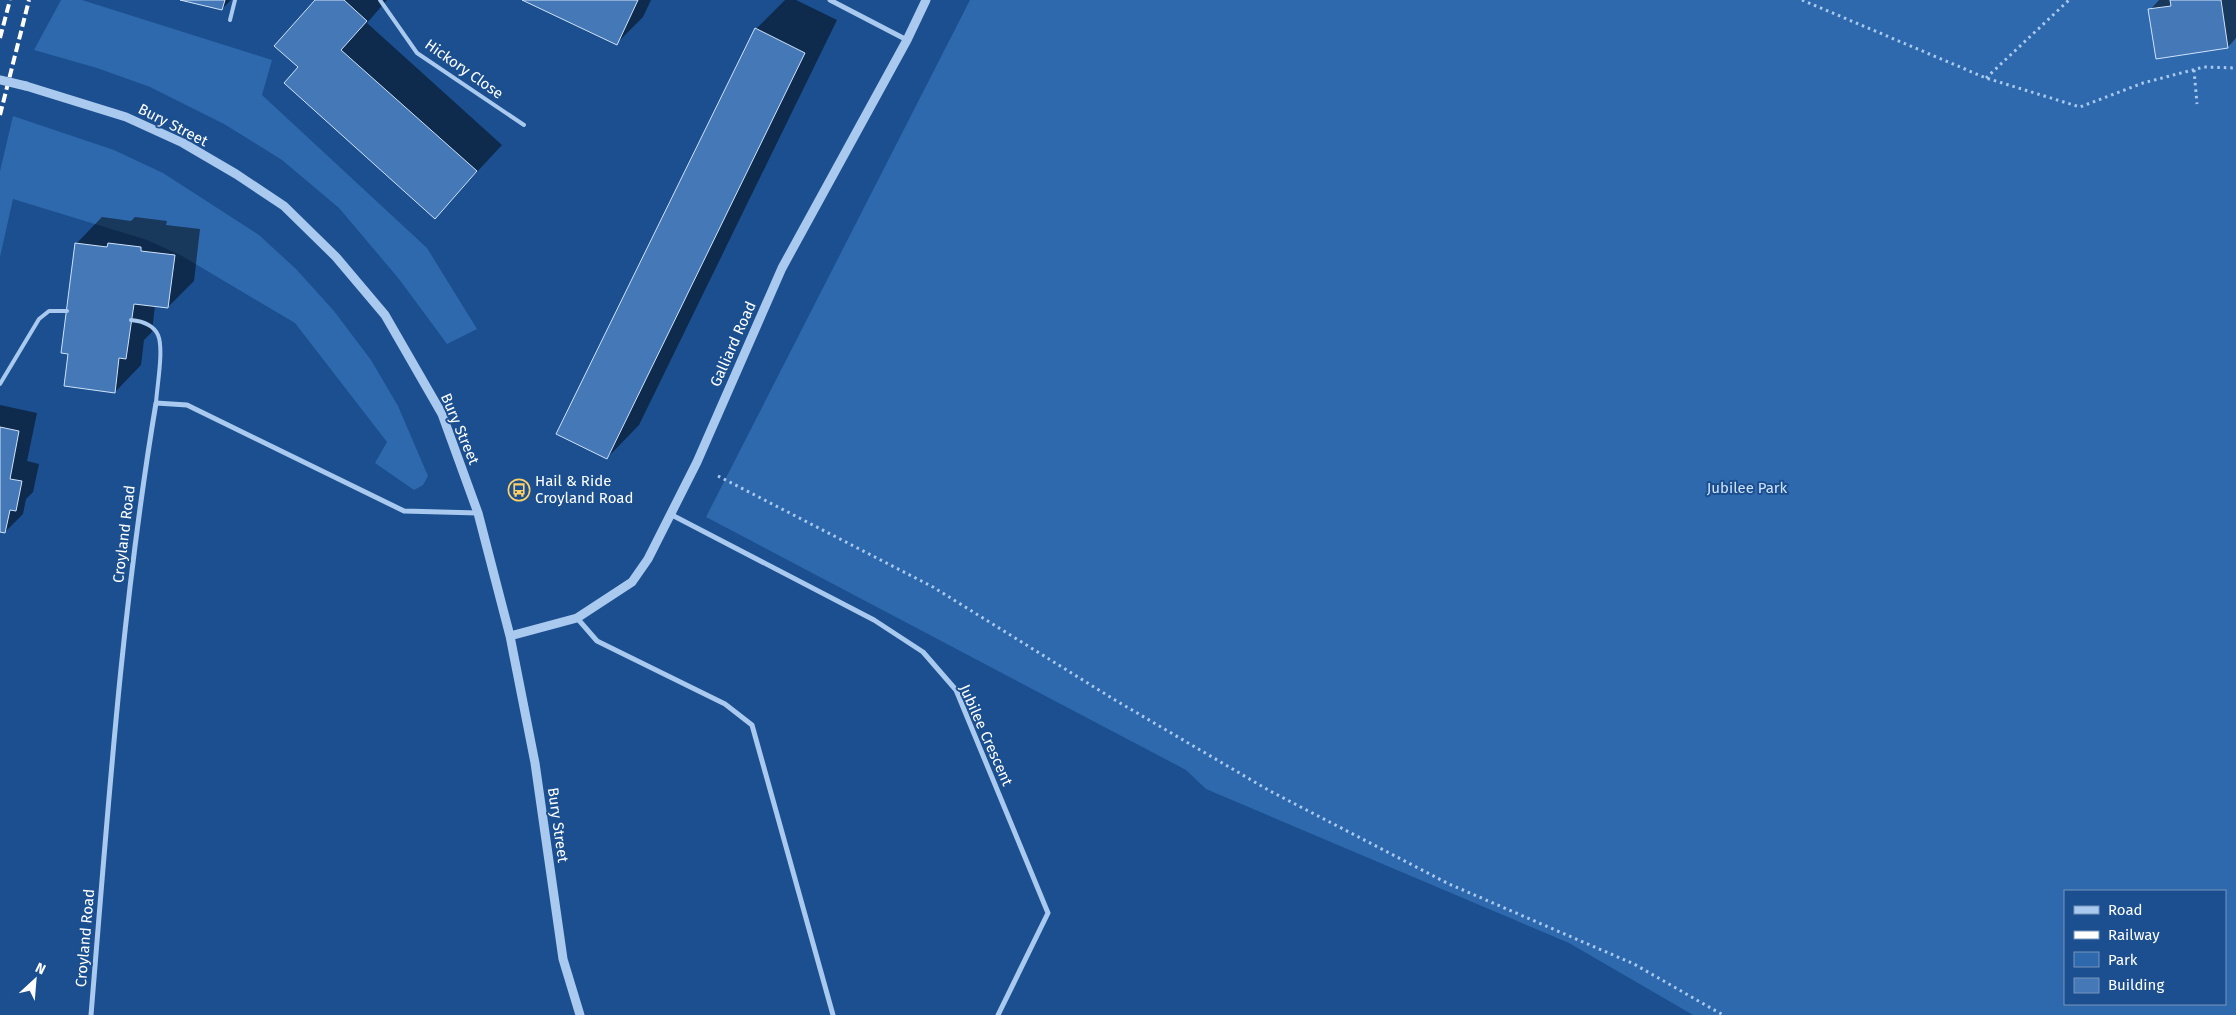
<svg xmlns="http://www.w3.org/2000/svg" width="2236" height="1015" font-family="'Fira Sans',sans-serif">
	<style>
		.green { fill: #2e69ad; fill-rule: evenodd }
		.shadow { fill: #0007 }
		.building { fill: #4478b7; stroke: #cfe3fa }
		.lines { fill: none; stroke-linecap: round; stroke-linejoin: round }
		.path { stroke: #a9c9ee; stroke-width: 3; stroke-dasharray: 2.5 4; stroke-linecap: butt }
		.service { stroke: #a9c9ee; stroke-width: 4 }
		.minor { stroke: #a9c9ee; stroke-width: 5 }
		.tertiary { stroke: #a9c9ee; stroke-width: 9 }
		.rail { stroke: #fff; stroke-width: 4; stroke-dasharray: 9 4; stroke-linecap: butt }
		.tertiary-bridge { stroke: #a9c9ee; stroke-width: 9 }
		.labels { text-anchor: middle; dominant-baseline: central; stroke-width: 4; stroke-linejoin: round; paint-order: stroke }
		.street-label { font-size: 15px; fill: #fff; stroke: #1b4f8f }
		.poi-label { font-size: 15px; fill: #fff; stroke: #1b4f8f; text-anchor: start }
		.park-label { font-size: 15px; fill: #cfe3fa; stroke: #1b4f8f }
	</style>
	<rect width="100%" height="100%" fill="#1b4f8f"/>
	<path class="green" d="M61 0H82L272 60 262 95 427 248 477 329 447 344 399 279 339 208 282 160 224 124 150 87 97 68 34 50Z
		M970 0H2236V1015H1693L1569 943 1206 789 1186 770 706 517ZM2065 891H2225V1004H2065Z
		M13 116 114 150 163 173 259 235 296 269 334 311 371 360 398 406 428 476 423 485 414 490 375 463 387 442 295 323 182 256 147 240 13 199 0 257V171Z"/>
	<path class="shadow" d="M185 0H231L222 9Z
		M317 0H387L367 23 502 145 435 217 299 67Z
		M525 0H651L643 17 617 43Z
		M785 0H796L837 20 639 425 607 458 756 29Z
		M2159 0H2236V38L2228 47 2150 10Z
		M102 217 131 221 135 217 167 221 166 225 200 229 194 281 168 307 155 305 152 332 144 340 141 365 115 392 69 353 76 244Z
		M0 405 37 413 27 461 39 464 33 492 26 499 23 514 5 532 0 531Z"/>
	<path class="building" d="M180 0H225L222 10Z
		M315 0H344L367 21 341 50 477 171 435 219 284 83 298 67 274 46Z
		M522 0H638L617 45Z
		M2170 0H2221L2228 48 2156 59 2148 9 2171 6Z
		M755 28 805 53 607 459 556 434Z
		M75 243 107 247 108 243 141 247V251L175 255 168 308 134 304 126 359 119 358 115 393 64 386 68 354 61 353Z
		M0 427 19 431 10 479 22 481 16 511 10 510 5 533 0 532Z"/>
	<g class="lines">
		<path class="path" d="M1802 0 1986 78 2080 107 2143 83 2204 67 2236 68
			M2194 70 2197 104
			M1986 78 2069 0
			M718 476 933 587 1115 700 1270 791 1449 884 1634 964 1723 1015"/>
		<path class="service" d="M380 0 417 53 524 125
			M230 20 235 0
			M131 320C141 321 153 324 158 335 164 349 157 386 156 403
			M0 384 39 319 49 311H67"/>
		<path class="minor" d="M830 0 907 40
			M670 514 874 620 923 652 956 690 1048 913 998 1015
			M577 618 597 641 725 704 752 725 833 1015
			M91 1015C108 810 122 605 156 403L187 405 404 511 478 513"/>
		<path class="tertiary" d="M26 86 126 117 183 143 236 174 284 206 336 257 385 315 442 414 478 513 510 636 535 763 563 959 580 1015
			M510 636 577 618 632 582 648 559 697 462 782 268 907 40 926 0"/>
		<path class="rail" d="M0 38 10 0
			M0 115 29 0"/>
		<path class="tertiary-bridge" d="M0 80 26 86"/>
	</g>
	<defs>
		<g id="bus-ring" transform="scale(1.125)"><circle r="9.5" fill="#1b4f8f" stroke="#ffd166" stroke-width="1.5"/><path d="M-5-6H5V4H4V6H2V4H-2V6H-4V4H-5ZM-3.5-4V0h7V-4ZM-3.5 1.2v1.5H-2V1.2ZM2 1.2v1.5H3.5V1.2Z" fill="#ffd166"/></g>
	</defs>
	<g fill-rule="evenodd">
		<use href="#bus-ring" x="519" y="490"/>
	</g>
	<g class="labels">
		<g class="street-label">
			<text transform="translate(464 69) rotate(35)">Hickory Close</text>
			<text transform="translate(173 125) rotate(27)">Bury Street</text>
			<text transform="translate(733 344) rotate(-66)">Galliard Road</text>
			<text transform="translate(460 429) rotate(67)">Bury Street</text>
			<text transform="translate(124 534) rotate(-83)">Croyland Road</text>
			<text transform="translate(986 735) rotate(66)">Jubilee Crescent</text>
			<text transform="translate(558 825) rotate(82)">Bury Street</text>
			<text transform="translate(85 938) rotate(-85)">Croyland Road</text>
		</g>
		<g class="poi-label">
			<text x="535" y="481">Hail &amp; Ride<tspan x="535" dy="17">Croyland Road</tspan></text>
		</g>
		<g class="park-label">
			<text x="1747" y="488">Jubilee Park</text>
		</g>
	</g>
	<rect x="2064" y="890" width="162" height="115" fill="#1b4f8f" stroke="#7695bc"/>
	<rect x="2074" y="906" width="25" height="8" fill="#a9c9ee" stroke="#7695bc"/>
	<text x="2108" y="915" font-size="15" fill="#ffffff">Road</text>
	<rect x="2074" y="931" width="25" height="8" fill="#ffffff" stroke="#7695bc"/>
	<text x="2108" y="940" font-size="15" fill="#ffffff">Railway</text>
	<rect x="2074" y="952" width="25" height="15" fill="#2e69ad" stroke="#7695bc"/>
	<text x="2108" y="965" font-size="15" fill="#ffffff">Park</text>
	<rect x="2074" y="978" width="25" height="15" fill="#4478b7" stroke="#7695bc"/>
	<text x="2108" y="990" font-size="15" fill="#ffffff">Building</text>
	<g transform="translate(35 980) rotate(26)" stroke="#1b4f8f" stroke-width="4" paint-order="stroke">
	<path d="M0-4L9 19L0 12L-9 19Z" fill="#ffffff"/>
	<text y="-8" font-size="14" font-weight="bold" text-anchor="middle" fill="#ffffff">N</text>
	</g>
</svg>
